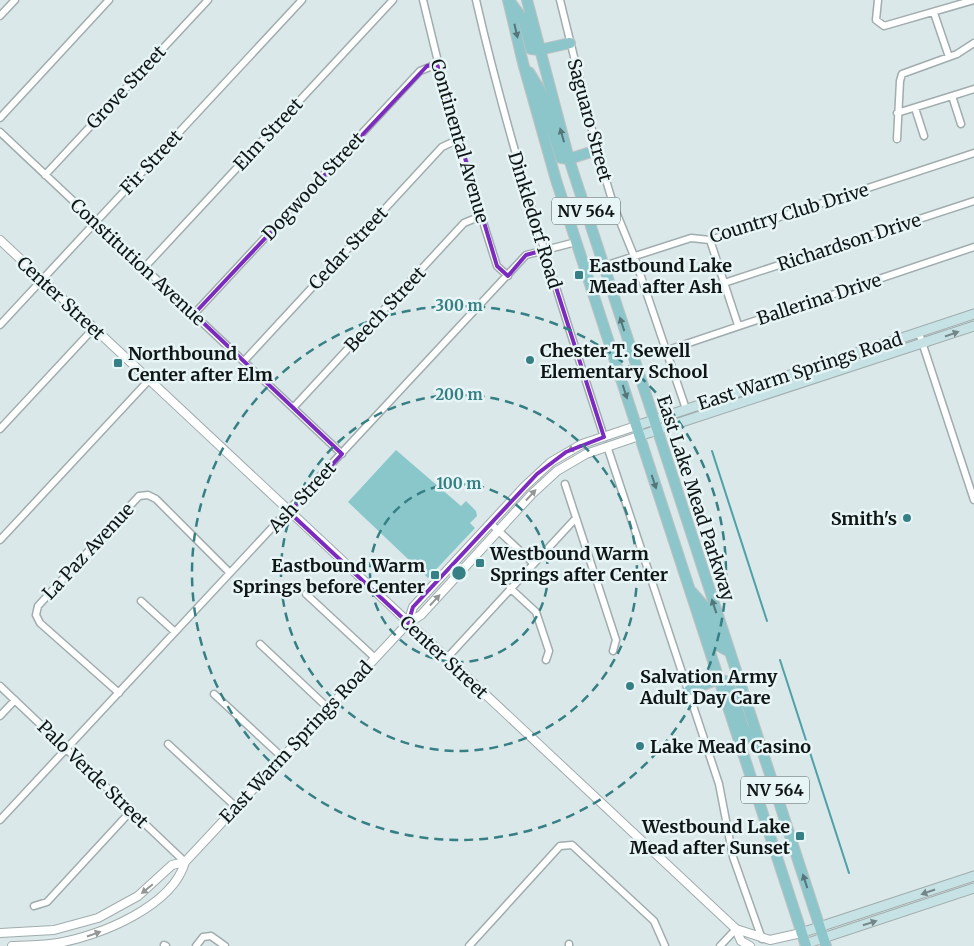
<svg xmlns="http://www.w3.org/2000/svg" width="974" height="946" font-family="Merriweather,serif">
	<style>
		.green { fill: #89c7cb }
		.lines { fill: none; stroke-linecap: round; stroke-linejoin: round }
		.stream { stroke: #4da1a7; stroke-width: 2 }
		.minor-casing { stroke: #a0acad; stroke-width: 9 }
		.tertiary-casing { stroke: #a0acad; stroke-width: 10 }
		.secondary-casing { stroke: #a0acad; stroke-width: 11 }
		.primary-casing { stroke: #c1c2c2; stroke-width: 12 }
		.minor { stroke: #fff; stroke-width: 6 }
		.tertiary { stroke: #fff; stroke-width: 8 }
		.secondary { stroke: #c6e2e4; stroke-width: 9 }
		.primary { stroke: #8dc6ca; stroke-width: 10 }
		.oneway { fill: #557679 }
		.oneway2 { fill: #748687 }
		.oneway3 { fill: #939696 }
		.marked { fill: none; stroke: #7b2cbf; stroke-width: 4; stroke-linejoin: round }
		.ring { fill: none; stroke: #367f84; stroke-width: 2.5; stroke-dasharray: 9 6 }
		.poi-dot { fill: #367f84; stroke: #e8f5f6; stroke-width: 2 }
		.labels { text-anchor: middle; dominant-baseline: central; stroke-width: 5; stroke-linejoin: round; paint-order: stroke }
		.shield { fill: #e8f5f6; stroke: #515858; stroke-width: 1 }
		.shield-label { font-size: 16px; font-weight: bold; fill: #101515 }
		.street-label { font-size: 18px; fill: #101515; stroke: #e8f5f6 }
		.poi-label { font-size: 18px; font-weight: bold; fill: #101515; stroke: #e8f5f6; text-anchor: start }
		.centre { fill: #367f84; stroke: #e8f5f6; stroke-width: 2.5 }
		.ring-label { font-size: 15px; text-anchor: middle; font-weight: bold; fill: #367f84; stroke: #e8f5f6; stroke-width: 5; stroke-linejoin: round; paint-order: stroke }
	</style>
	<rect width="100%" height="100%" fill="#dbe8e9"/>
	<path class="green" d="M396 450 461 506 466 501 476 511 477 516 470 523 475 528 428 578 348 502Z"/>
	<g class="lines">
		<path class="stream" d="M712 451 767 621
			M780 660 849 873"/>
		<g class="minor-casing">
			<path id="minor" d="M423 0 457 140 497 266 508 276
				M476 0C510 148 557 292 604 437
				M560 0 597 150 614 207 634 256 686 409
				M878 0 876 20 884 26 974 0
				M934 13 949 57
				M0 16 15 0
				M952 96 961 124
				M915 108 924 136
				M897 113 974 89
				M0 118 109 0
				M0 132 342 454
				M897 139 900 81 902 74 957 54 974 43
				M45 175 208 0
				M710 240 738 325
				M604 266 691 238 710 240 974 153
				M144 268 393 0
				M724 283 974 201
				M194 314 420 71 437 64
				M0 325 302 0
				M919 333 974 500
				M665 351 974 247
				M244 361 442 147 457 140
				M293 408 464 223 481 216
				M0 429 94 328
				M607 446 719 784 733 857 762 939
				M565 484 616 640 613 651
				M490 523 533 563
				M0 540 149 380
				M510 588 536 612 549 651 546 660
				M306 594 375 658
				M141 601 175 632
				M260 644 328 708
				M446 659 576 518
				M0 686 185 862
				M119 693 40 623 36 615 38 606 139 496 148 495 156 499 230 573
				M214 694 282 757
				M0 716 15 700
				M168 744 236 807
				M0 820 526 255 576 242
				M34 906 47 902 131 811
				M569 944V946
				M164 945 166 946
				M196 946 203 937 211 936 225 946
				M469 946 560 846 572 845 654 921 665 946
				M720 946 736 929"/>
		</g>
		<g class="tertiary-casing">
			<path id="tertiary" d="M0 240 736 929 741 941 750 946
				M408 623 413 607 524 487 551 462 582 444 636 426
				M736 929 770 940 801 933
				M0 933 54 930 98 918 138 896 172 865 185 862
				M12 946C27 945 43 946 58 943 100 936 173 906 185 862L408 623 421 615 532 494 557 471 586 454 639 436"/>
		</g>
		<g class="secondary-casing">
			<path id="secondary" d="M636 426 974 314
				M639 436 974 326
				M801 933 974 876
				M805 944 974 888"/>
		</g>
		<g class="primary-casing">
			<path id="primary" d="M508 0 523 63 556 180 806 946
				M527 0 569 159 826 946
				M511 3 523 19 531 49 539 50 570 43
				M529 72 540 90 561 158 569 159 597 150
				M692 592 705 607 717 645 730 652
				M689 690 719 679 728 682 744 729 759 747"/>
		</g>
		<use href="#minor" class="minor"/>
		<use href="#tertiary" class="tertiary"/>
		<use href="#secondary" class="secondary"/>
		<use href="#primary" class="primary"/>
	</g>
	<defs><path id="oneway-solid" d="M-6-.8H1V-3.2L6.5 0L1 3.2V.8H-6Z" transform="scale(1.25)"/></defs>
	<g class="oneway">
		<use href="#oneway-solid" transform="translate(516 31) rotate(77)"/>
		<use href="#oneway-solid" transform="translate(562 135) rotate(-106)"/>
		<use href="#oneway-solid" transform="translate(622 324) rotate(-108)"/>
		<use href="#oneway-solid" transform="translate(625 392) rotate(72)"/>
		<use href="#oneway-solid" transform="translate(654 482) rotate(72)"/>
		<use href="#oneway-solid" transform="translate(714 606) rotate(-108)"/>
		<use href="#oneway-solid" transform="translate(805 881) rotate(-108)"/>
	</g>
	<g class="oneway2">
		<use href="#oneway-solid" transform="translate(952 334) rotate(-19)"/>
		<use href="#oneway-solid" transform="translate(928 892) rotate(161)"/>
		<use href="#oneway-solid" transform="translate(870 923) rotate(-18)"/>
	</g>
	<g class="oneway3">
		<use href="#oneway-solid" transform="translate(574 448) rotate(154)"/>
		<use href="#oneway-solid" transform="translate(531 495) rotate(-47)"/>
		<use href="#oneway-solid" transform="translate(435 600) rotate(-47)"/>
		<use href="#oneway-solid" transform="translate(147 889) rotate(141)"/>
		<use href="#oneway-solid" transform="translate(94 934) rotate(-19)"/>
	</g>
	<path class="marked" d="M437 64 497 266 508 276 526 255 544 250 604 437 566 452 537 474 413 607 408 623 289 512 342 454 194 314 427 66Z"/>
	<g class="ring">
		<circle cx="459" cy="573" r="89"/>
		<circle cx="459" cy="573" r="178"/>
		<circle cx="459" cy="573" r="267"/>
	</g>
	<g class="poi-dot">
		<rect x="574" y="270" width="10" height="10" rx="2.5"/>
		<circle cx="530" cy="360" r="5"/>
		<rect x="113" y="358" width="10" height="10" rx="2.5"/>
		<circle cx="907" cy="518" r="5"/>
		<rect x="475" y="558" width="10" height="10" rx="2.5"/>
		<rect x="430" y="570" width="10" height="10" rx="2.5"/>
		<circle cx="630" cy="686" r="5"/>
		<circle cx="640" cy="746" r="5"/>
		<rect x="795" y="831" width="10" height="10" rx="2.5"/>
	</g>
	<g class="labels">
		<g class="shield">
			<rect x="552" y="197.5" width="68" height="27" rx="4"/>
			<rect x="741" y="776.5" width="68" height="27" rx="4"/>
		</g>
		<g class="shield-label">
			<text x="586" y="211">NV 564</text>
			<text x="775" y="790">NV 564</text>
		</g>
		<g class="street-label">
			<text transform="translate(126 87) rotate(-47)">Grove Street</text>
			<text transform="translate(590 120) rotate(75)">Saguaro Street</text>
			<text transform="translate(268 134) rotate(-47)">Elm Street</text>
			<text transform="translate(460 141) rotate(74)">Continental Avenue</text>
			<text transform="translate(151 162) rotate(-47)">Fir Street</text>
			<text transform="translate(313 186) rotate(-47)">Dogwood Street</text>
			<text transform="translate(789 213) rotate(-17)">Country Club Drive</text>
			<text transform="translate(535 220) rotate(73)">Dinkledorf Road</text>
			<text transform="translate(849 242) rotate(-18)">Richardson Drive</text>
			<text transform="translate(348 248) rotate(-47)">Cedar Street</text>
			<text transform="translate(138 262) rotate(43)">Constitution Avenue</text>
			<text transform="translate(61 298) rotate(43)">Center Street</text>
			<text transform="translate(819 299) rotate(-18)">Ballerina Drive</text>
			<text transform="translate(385 309) rotate(-47)">Beech Street</text>
			<text transform="translate(800 371) rotate(-18)">East Warm Springs Road</text>
			<text transform="translate(302 497) rotate(-47)">Ash Street</text>
			<text transform="translate(696 498) rotate(72)">East Lake Mead Parkway</text>
			<text transform="translate(88 551) rotate(-47)">La Paz Avenue</text>
			<text transform="translate(444 657) rotate(43)">Center Street</text>
			<text transform="translate(296 742) rotate(-47)">East Warm Springs Road</text>
			<text transform="translate(93 774) rotate(44)">Palo Verde Street</text>
		</g>
		<g class="poi-label">
			<text x="589" y="265">Eastbound Lake<tspan x="589" dy="21">Mead after Ash</tspan></text>
			<text x="540" y="350">Chester T. Sewell<tspan x="540" dy="21">Elementary School</tspan></text>
			<text x="128" y="353">Northbound<tspan x="128" dy="21">Center after Elm</tspan></text>
			<text x="897" y="518" text-anchor="end">Smith's</text>
			<text x="490" y="553">Westbound Warm<tspan x="490" dy="21">Springs after Center</tspan></text>
			<text x="425" y="565" text-anchor="end">Eastbound Warm<tspan x="425" dy="21">Springs before Center</tspan></text>
			<text x="640" y="676">Salvation Army<tspan x="640" dy="21">Adult Day Care</tspan></text>
			<text x="650" y="746">Lake Mead Casino</text>
			<text x="790" y="826" text-anchor="end">Westbound Lake<tspan x="790" dy="21">Mead after Sunset</tspan></text>
		</g>
	</g>
	<circle cx="459" cy="573" r="8" class="centre"/>
	<g class="ring-label">
		<text x="459" y="311">300 m</text>
		<text x="459" y="400">200 m</text>
		<text x="459" y="489">100 m</text>
	</g>
</svg>
